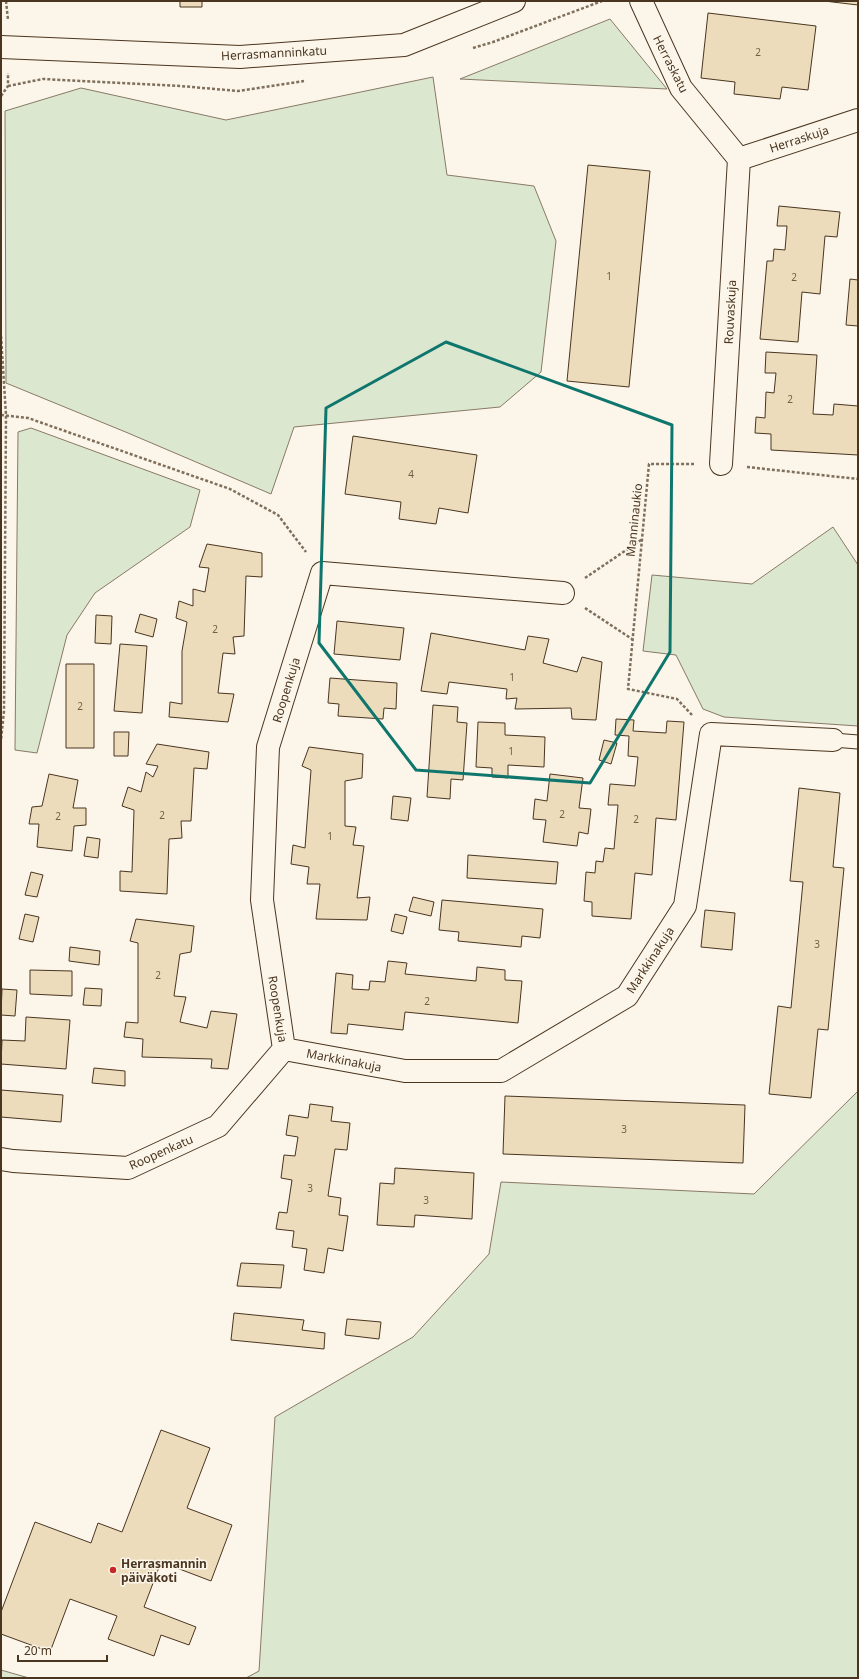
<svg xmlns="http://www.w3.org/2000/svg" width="859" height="1679" font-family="'Noto Sans',sans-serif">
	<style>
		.green { fill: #dce7d0; stroke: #887966 }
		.building { fill: #ecdcbc; stroke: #4a3520 }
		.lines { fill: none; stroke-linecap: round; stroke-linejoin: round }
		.lane-casing { stroke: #4a3520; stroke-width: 15 }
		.street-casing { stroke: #4a3520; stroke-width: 24 }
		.path { stroke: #7f6f5c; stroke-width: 2.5; stroke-dasharray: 3 2; stroke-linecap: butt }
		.lane { stroke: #fbf6e9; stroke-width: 13 }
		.street { stroke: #fbf6e9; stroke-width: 22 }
		.marked { fill: none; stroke: #0f766e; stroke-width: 3; stroke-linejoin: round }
		.poi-dot { fill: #c62828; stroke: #fbf6e9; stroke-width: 1.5 }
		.labels { text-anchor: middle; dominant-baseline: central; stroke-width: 3; stroke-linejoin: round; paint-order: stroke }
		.number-label { font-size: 10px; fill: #725f47 }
		.street-label { font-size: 12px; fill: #4a3520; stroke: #fbf6e9 }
		.poi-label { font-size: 12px; font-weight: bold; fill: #4a3520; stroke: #fbf6e9; text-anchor: start }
	</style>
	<rect width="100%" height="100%" fill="#fbf6e9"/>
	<path class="green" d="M610 19 667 89 460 79Z
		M433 77 447 175 534 186 556 241 541 372 500 407 294 427 271 494 128 433 6 383 5 111 81 88 226 120Z
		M31 428 200 490 190 527 95 593 67 635 37 753 15 750 18 432Z
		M833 527 858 565V726L724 717 703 709 676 655 643 651 652 575 752 584Z
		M858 1091V1678H246L259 1671 275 1417 413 1337 489 1254 501 1182 754 1194Z
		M1 1670 29 1678H1Z"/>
	<path class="building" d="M180 1H202V7H180Z
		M824 1H858V5Z
		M708 13 816 26 808 90 782 87 780 99 734 94 735 82 701 78Z
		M588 165 650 171 629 387 567 381Z
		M779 206 840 212 837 237 825 236 820 294 802 292 798 342 760 339 767 261H773L774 249 785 250 787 226H777Z
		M850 279 858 280V326L846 325Z
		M766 352 817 355 813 414 833 415 834 404 858 406V455L771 450V434L755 433 756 417 765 418 766 392 774 393 776 373H765Z
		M353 436 477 455 468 513 439 508 436 524 399 519 401 502 345 494Z
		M207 544 262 553V577L246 576 244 636 233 637 235 654 223 653 218 693 234 694 228 722 169 717 170 702 182 704V651L187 622 176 618 179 601 193 606V589L205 592 209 568 199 567Z
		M140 614 157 619 153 637 135 632Z
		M96 615 112 616 111 644 95 643Z
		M337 621 404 628 400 660 334 654Z
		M431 633 525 650 528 636 549 639 543 663 577 672 582 657 602 662 596 720 572 719 571 708 515 709 517 698 506 699 507 689 449 682 447 694 421 691Z
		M120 644 147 646 142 713 114 711Z
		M66 664H94V748H66Z
		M330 678 397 683 396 709 384 708 383 719 338 716 339 704 328 703Z
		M433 705 458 707 457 722 467 723 463 780 451 779 450 799 427 797Z
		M616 719 634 720 633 731 666 733 667 721 684 722 676 820 656 818 652 875 635 873 631 919 592 916V902L584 901 586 872 595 873 596 861 603 862 605 848 614 849 618 805H608L610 784 635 786 638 757 628 756 629 736 615 735Z
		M478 722 505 723V735L545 737 544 767 508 765V778L492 777V768L476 767Z
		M114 732H129L128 756H114Z
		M604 740 617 743 611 764 599 760Z
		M157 744 209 752 207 769 194 768 191 821H181L182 838 169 839 167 894 120 891V871L132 872 134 810 122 806 128 787 141 792 146 772 153 777 158 766 146 764Z
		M309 747 363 754 362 778 345 781V826L356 827 353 845 364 846 357 898 370 897 367 920 316 919 320 884H307L309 867 291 864 293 845 305 848 311 770 302 766Z
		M49 774 78 780 73 808H86V825L74 826 72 851 37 847 39 824H29L32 807 42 806Z
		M550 774 583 778 579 808 591 809 588 834 579 832 577 846 543 842 546 820 533 819 535 799 547 801Z
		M799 788 840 793 833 867 844 868 828 1030 818 1029 811 1098 769 1094 778 1006 791 1008 803 882 790 881Z
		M393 796 411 798 408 821 391 819Z
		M87 837 100 839 98 858 84 856Z
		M468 855 558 862 556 884 467 878Z
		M31 872 43 875 37 897 25 895Z
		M413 897 434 902 431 916 409 911Z
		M442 900 543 909 540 938 522 936 521 947 458 941 459 932 439 930Z
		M705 910 735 913 732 950 701 947Z
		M25 914 39 917 33 942 19 939Z
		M395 914 407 917 403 934 391 931Z
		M136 919 194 926 191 952 180 954 174 996 186 997 180 1022 207 1028 211 1011 237 1014 228 1069 211 1068 212 1059 142 1057 143 1039 124 1037 126 1022 138 1023V943L130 941Z
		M70 947 100 951 99 965 69 961Z
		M388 961 407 963 405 974 476 981 477 967 505 970V980L522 981 518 1023 405 1012 403 1030 348 1024 347 1034 331 1033 336 973 353 975 352 989 369 990 370 981 385 982Z
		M30 970 72 971V996L30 994Z
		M85 988 102 989 101 1006 83 1005Z
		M2 989 17 990 15 1016 1 1015Z
		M26 1017 70 1020 66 1069 1 1064 2 1040 25 1041Z
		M94 1068 125 1071V1086L92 1083Z
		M1 1090 63 1095 61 1122 1 1117Z
		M505 1096 745 1105 743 1163 503 1154Z
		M310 1104 333 1107 331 1121 350 1123 347 1150 335 1149 328 1196 341 1198 339 1215 348 1216 343 1251 328 1248 324 1273 304 1270 307 1249 292 1247 294 1231 276 1229 279 1212 287 1213 292 1180 281 1178 284 1155 295 1156 298 1137 286 1135 289 1115 308 1118Z
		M395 1168 474 1173 472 1219 415 1215 414 1227 377 1225 380 1183 394 1184Z
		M241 1263 284 1265 281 1288 237 1286Z
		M234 1313 304 1320 302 1330 325 1333 324 1349 231 1340Z
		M347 1319 381 1322 379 1339 345 1335Z
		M161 1430 210 1448 187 1508 232 1525 211 1581 161 1562 144 1607 196 1627 189 1645 161 1635 154 1656 108 1639 117 1616 70 1599 50 1652 1 1634V1612L35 1522 91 1543 98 1523 122 1532Z"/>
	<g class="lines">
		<g class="lane-casing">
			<path id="lane" d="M833 740 858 742"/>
		</g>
		<g class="street-casing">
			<path id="street" d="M641 1 681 88 739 159
				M1 47 240 57 404 45 514 1
				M739 159 858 120
				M721 464 739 159
				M284 1049 405 1071H501L627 996 685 906 711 734 833 740
				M284 1049 262 900 268 747 322 573 563 593
				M1 1159 13 1161 128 1168 218 1126 284 1049"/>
		</g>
		<path class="path" d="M6 1 8 20
			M473 48 493 42 602 1
			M8 86 43 79 180 86 238 91 304 81
			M1 96 8 86V73
			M1 336 6 415 4 711 1 740
			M1 415 28 418 230 489 278 515 306 552
			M747 467 858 479
			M585 578 641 540
			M585 608 632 639
			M692 715 677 699 628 689 649 464H694"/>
		<use href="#lane" class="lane"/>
		<use href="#street" class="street"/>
	</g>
	<path class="marked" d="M446 342 672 425 670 652 590 783 416 770 319 643 326 408Z"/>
	<circle class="poi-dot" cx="113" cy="1570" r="4"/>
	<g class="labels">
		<g class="number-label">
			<text x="758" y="52">2</text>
			<text x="609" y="276">1</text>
			<text x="794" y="277">2</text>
			<text x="790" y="399">2</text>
			<text x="411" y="474">4</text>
			<text x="215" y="629">2</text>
			<text x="512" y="677">1</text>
			<text x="80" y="706">2</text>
			<text x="511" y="751">1</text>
			<text x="562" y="814">2</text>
			<text x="162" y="815">2</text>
			<text x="58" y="816">2</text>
			<text x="636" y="819">2</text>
			<text x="330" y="836">1</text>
			<text x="817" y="944">3</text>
			<text x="158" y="975">2</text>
			<text x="427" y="1001">2</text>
			<text x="624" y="1129">3</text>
			<text x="310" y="1188">3</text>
			<text x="426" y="1200">3</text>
		</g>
		<g class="street-label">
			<text transform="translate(274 53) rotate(-3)">Herrasmanninkatu</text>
			<text transform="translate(671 64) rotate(63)">Herraskatu</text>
			<text transform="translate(799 139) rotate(-18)">Herraskuja</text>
			<text transform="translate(730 312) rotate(-87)">Rouvaskuja</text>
			<text transform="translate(634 520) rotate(-84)">Manninaukio</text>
			<text transform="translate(286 690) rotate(-73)">Roopenkuja</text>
			<text transform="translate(650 960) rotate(-57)">Markkinakuja</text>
			<text transform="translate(278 1009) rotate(81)">Roopenkuja</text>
			<text transform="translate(344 1060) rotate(11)">Markkinakuja</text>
			<text transform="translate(161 1152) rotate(-24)">Roopenkatu</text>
		</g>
		<g class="poi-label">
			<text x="121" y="1563">Herrasmannin<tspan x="121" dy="14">päiväkoti</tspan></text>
		</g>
	</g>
	<rect width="859" height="1679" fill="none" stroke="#4a3520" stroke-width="4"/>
	<path d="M18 1655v6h89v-6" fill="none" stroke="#4a3520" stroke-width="2"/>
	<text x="24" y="1655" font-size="12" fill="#4a3520" stroke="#fbf6e9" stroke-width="3" paint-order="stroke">20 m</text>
</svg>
